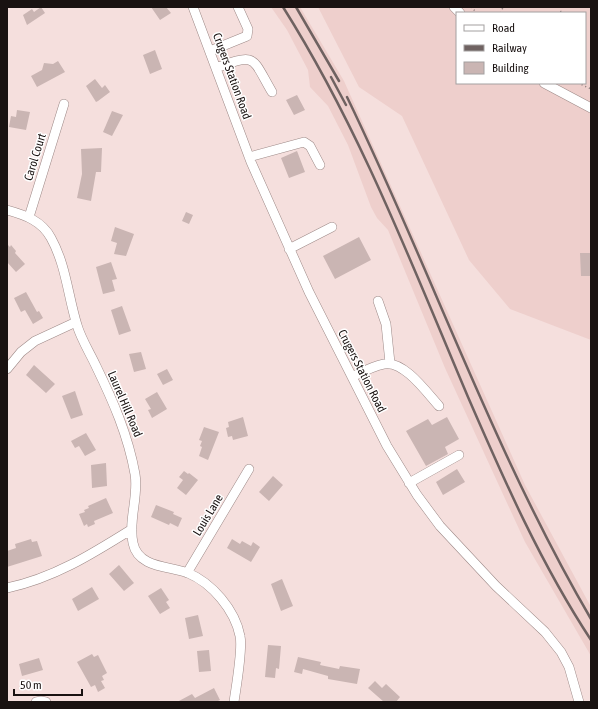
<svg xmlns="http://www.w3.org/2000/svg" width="598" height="709" font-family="'Asap Condensed',sans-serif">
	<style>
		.built { fill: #eecfcc; fill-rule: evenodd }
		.building { fill: #cab5b3 }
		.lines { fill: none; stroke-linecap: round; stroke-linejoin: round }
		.minor-casing { stroke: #9d8987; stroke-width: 10 }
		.path { stroke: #847675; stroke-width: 1.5; stroke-dasharray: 1 3; stroke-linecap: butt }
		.minor { stroke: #fff; stroke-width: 9 }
		.rail { stroke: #6f6261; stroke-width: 2.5 }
		.labels { text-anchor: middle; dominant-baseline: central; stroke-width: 3; stroke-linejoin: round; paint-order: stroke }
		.street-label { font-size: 12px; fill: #191211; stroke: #fff }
	</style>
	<rect width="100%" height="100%" fill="#f5dfdd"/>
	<path class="built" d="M271 7H300L344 81 525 485 591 607V656L525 542 445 368 388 230 377 218 371 207 348 145 328 106 310 87 308 70 287 30Z
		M318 7H591V340L510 309 469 260 402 116 359 87ZM457 13H585V83H457Z"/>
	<path class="building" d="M41 7 45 13 27 25 23 15 32 9 34 12Z
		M151 7H166L171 13 160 20Z
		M155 50 162 69 150 74 143 55Z
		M58 61 65 72 37 87 31 76 42 70 44 63 53 64Z
		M95 79 102 88 105 85 110 92 98 101 96 102 86 86Z
		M297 95 305 110 294 115 286 100Z
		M17 110 30 112 26 130 9 127 11 116 16 117Z
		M112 111 123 115 112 136 103 132Z
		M102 148 101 172H96L91 201 77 198 82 174 81 149Z
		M297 151 305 172 289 178 281 158Z
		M186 212 193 215 189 224 182 221Z
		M115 227 134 234 126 256 114 254 117 243 111 241Z
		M359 237 371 260 335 279 323 256Z
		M7 244 10 247 11 245 16 251 15 253 25 264 16 272 7 262Z
		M580 253H591V276H581Z
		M111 262 117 279 112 280 115 291 103 294 96 267Z
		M26 292 37 312 39 311 43 318 33 324 25 310 21 312 14 298Z
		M122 306 131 331 119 335 111 310Z
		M141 352 146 369 134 372 129 354Z
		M34 365 55 384 46 393 26 375Z
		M167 369 173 380 163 385 157 374Z
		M75 391 83 415 71 419 62 396Z
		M157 392 167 409 152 418 148 410 151 409 145 399Z
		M243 417 248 436 233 440 232 436 228 437 226 428 229 427 228 422Z
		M447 417 459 439 445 447 448 454 426 466 406 431 428 419 432 425Z
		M204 427 219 432 208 460 199 456 202 447 200 446 202 441 199 440Z
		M86 433 96 450 85 456 79 446 75 448 71 441Z
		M106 463 107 486 92 488 91 465Z
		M457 469 465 482 443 495 436 482Z
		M184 471 188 474 189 473 198 480 186 495 177 488 183 480 179 477Z
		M273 476 283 485 269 501 259 492Z
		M106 498 113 513 94 521 95 524 88 527 87 524 84 526 79 514 85 512 84 510 89 508 88 506Z
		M156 505 174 512 173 514 182 518 178 527 170 523 169 525 151 517Z
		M31 539 32 542 37 541 42 556 7 567V551L16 548 15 544Z
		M232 539 240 544 242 541 251 546 253 542 260 547 251 562 227 548Z
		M119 565 134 583 124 591 109 574Z
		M282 579 293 606 281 611 271 584Z
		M92 587 99 599 78 611 72 599Z
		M161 588 169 600 166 602 170 608 160 614 148 596Z
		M198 615 203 636 189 639 185 618Z
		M268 645 281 646 279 669 276 668 275 678 265 677Z
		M209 650 211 671 199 672 197 651Z
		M92 654 94 657 98 655 107 673 102 676 104 680 101 681 105 688 98 692 95 685 91 687 77 662Z
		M298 657 321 662 320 665 339 669 340 666 360 669 357 684 328 679V676L303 669 302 674 294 672Z
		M39 658 43 670 22 676 19 664Z
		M375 681 382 688 386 684 400 697 396 702H384L368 688Z
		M214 688 220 700 216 702H177L192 694 195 698Z"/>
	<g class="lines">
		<g class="minor-casing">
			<path id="minor" d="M193 7 251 162 309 292 387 446 417 495 440 526 496 586 545 632 561 652 569 667 579 702
				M454 7 460 13
				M210 51 247 36 248 29 238 7
				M216 68C257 53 251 56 272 92
				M544 83 591 108
				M249 157 304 142 310 146 320 165
				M7 210C25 215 42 221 51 238 66 265 68 296 77 325 81 339 90 353 96 366 113 401 128 435 135 474 139 496 128 520 133 543 138 568 169 566 188 573 212 583 235 610 240 636 243 649 236 687 234 702
				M29 217 64 104
				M289 249 332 227
				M378 301 386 324 390 363
				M7 369 21 352 35 341 76 322
				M352 377C362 372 373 366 384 364 404 360 427 393 439 406
				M409 483 459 455
				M187 573 249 469
				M7 588C54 578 92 554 132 529
				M36 702 41 701 46 702"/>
		</g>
		<path class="path" d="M471 7 477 13
			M560 7 561 13
			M501 13 503 7
			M578 83 591 89"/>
		<use href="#minor" class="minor"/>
		<path class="rail" d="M283 7C360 129 412 265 468 397 504 480 541 564 591 640
			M296 7 339 81
			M331 77 346 105
			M347 97C431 270 494 453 591 619"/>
	</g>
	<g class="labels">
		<g class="street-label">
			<text transform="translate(232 76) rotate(70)">Crugers Station Road</text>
			<text transform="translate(35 157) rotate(-73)">Carol Court</text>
			<text transform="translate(362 371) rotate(63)">Crugers Station Road</text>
			<text transform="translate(125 404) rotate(67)">Laurel Hill Road</text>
			<text transform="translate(208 515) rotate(-59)">Louis Lane</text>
		</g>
	</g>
	<rect width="598" height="709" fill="none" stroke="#191211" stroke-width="16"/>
	<rect x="456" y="12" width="130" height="72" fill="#ffffff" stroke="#a3a0a0"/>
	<rect x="464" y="25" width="20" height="6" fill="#ffffff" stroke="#a3a0a0"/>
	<text x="492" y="32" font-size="12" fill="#191211">Road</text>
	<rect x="464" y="45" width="20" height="6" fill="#6f6261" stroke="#a3a0a0"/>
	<text x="492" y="52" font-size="12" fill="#191211">Railway</text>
	<rect x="464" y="62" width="20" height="12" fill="#cab5b3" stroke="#a3a0a0"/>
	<text x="492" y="72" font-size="12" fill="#191211">Building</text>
	<path d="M14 689v6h68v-6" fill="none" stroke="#191211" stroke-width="2"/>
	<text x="20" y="689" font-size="12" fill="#191211" stroke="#ffffff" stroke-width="3" paint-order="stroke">50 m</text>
</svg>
